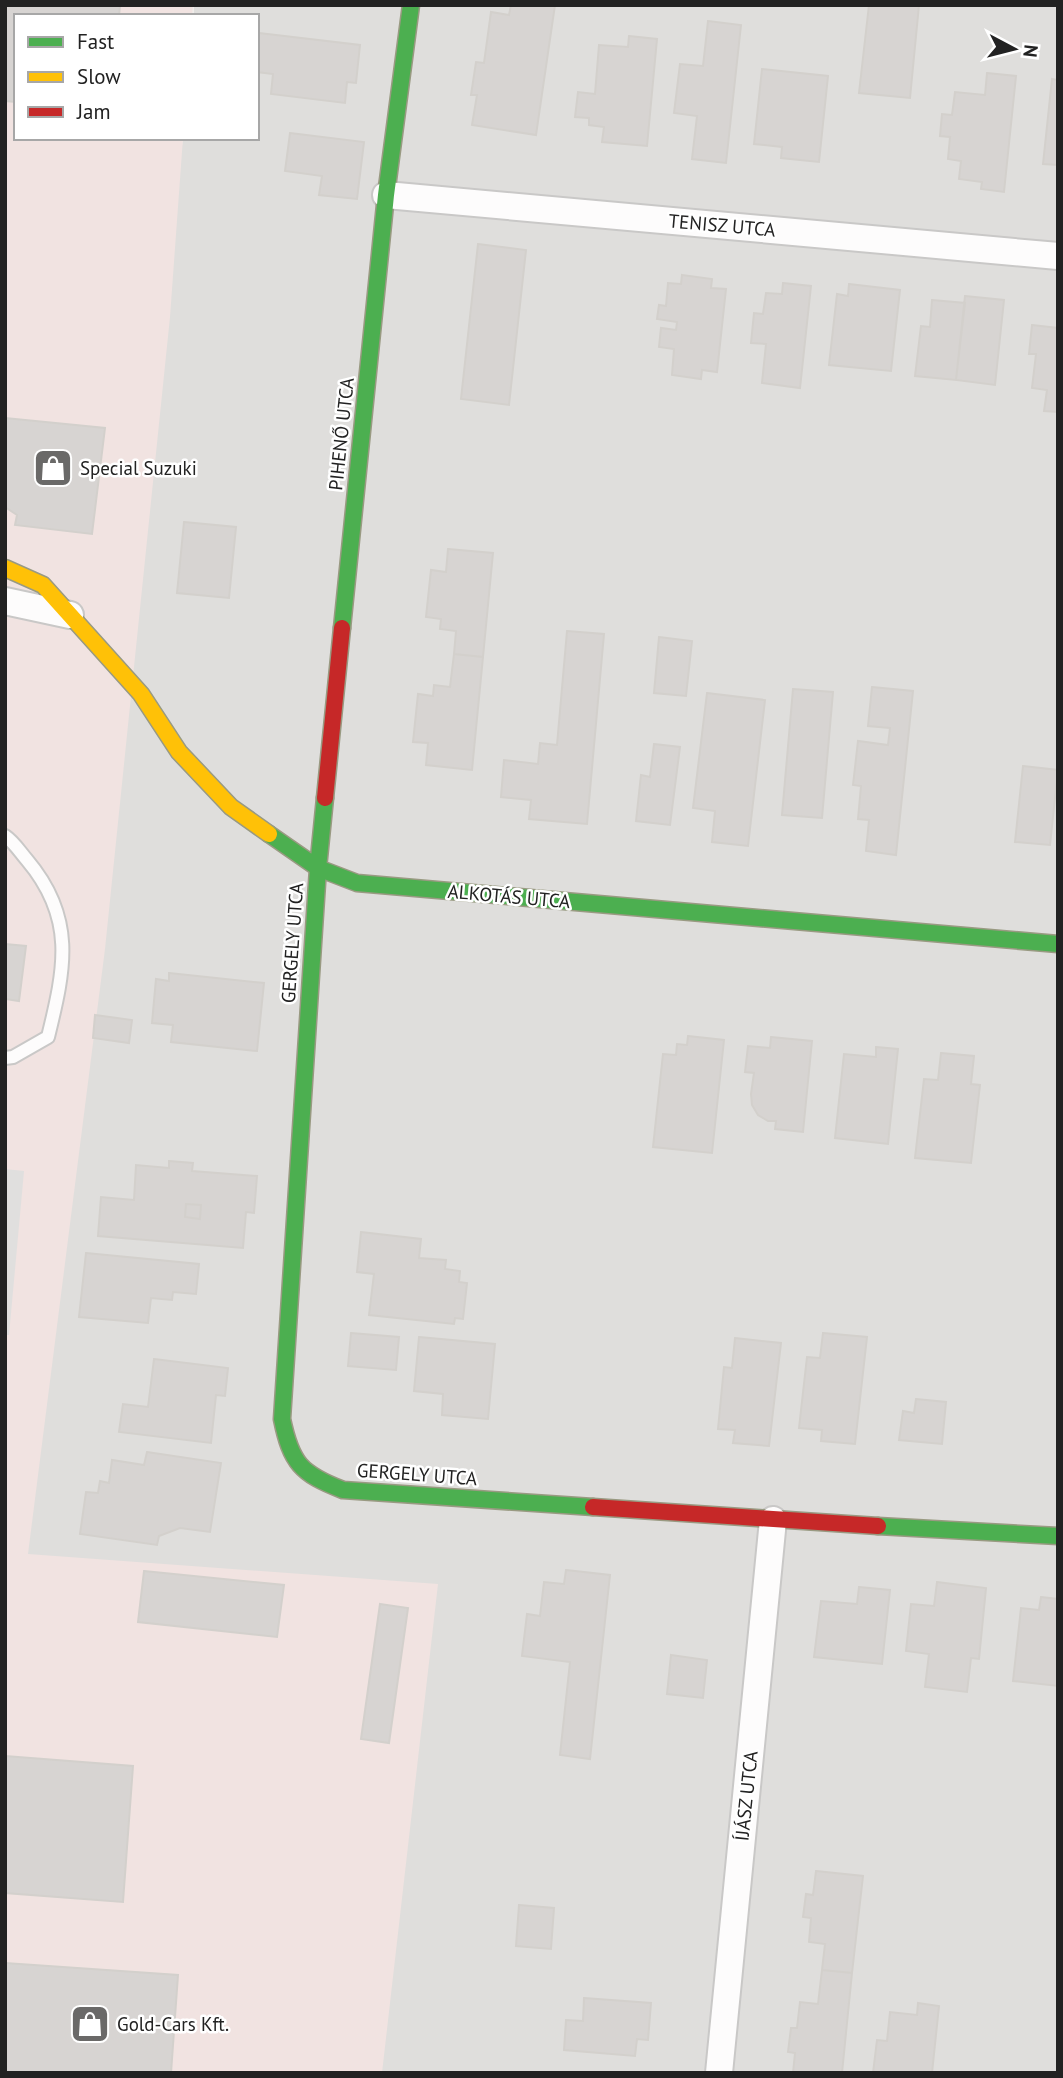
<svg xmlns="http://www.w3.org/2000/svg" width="1063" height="2078" font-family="'PT Sans',sans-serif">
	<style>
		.residential { fill: #dfdedc }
		.commercial { fill: #f1e3e1 }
		.parking { fill: #e0dfde }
		.building { fill: #d7d4d2; stroke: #d3d0cc; stroke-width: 2; fill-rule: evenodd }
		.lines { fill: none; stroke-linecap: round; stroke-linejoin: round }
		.lane-casing { stroke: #c9c8c7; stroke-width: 16 }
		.street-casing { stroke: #c9c8c7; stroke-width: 30 }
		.fast-casing { stroke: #999a82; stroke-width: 19 }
		.slow-casing { stroke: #999a82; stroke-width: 19 }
		.jam-casing { stroke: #999a82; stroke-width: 19 }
		.lane { stroke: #fdfcfc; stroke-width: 12 }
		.street { stroke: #fdfcfc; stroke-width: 26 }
		.fast { stroke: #4caf50; stroke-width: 16 }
		.slow { stroke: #ffc107; stroke-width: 16 }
		.jam { stroke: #c62828; stroke-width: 16 }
		.labels { text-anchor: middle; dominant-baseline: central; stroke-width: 5; stroke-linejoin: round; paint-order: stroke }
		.street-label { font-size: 19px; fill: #222; stroke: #fff }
		.poi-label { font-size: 19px; fill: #222; stroke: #fff; text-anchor: start }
	</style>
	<rect width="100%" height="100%" fill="#f0eeeb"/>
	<path class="residential" d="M194 5H1058V2073H5V140L182 146 183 138H257V16H194Z"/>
	<path class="commercial" d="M5 5H193L192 16H16V138H183L170 317 105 949 28 1554 438 1584 382 2073H5Z"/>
	<path class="parking" d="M5 1169 24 1171 9 1335H5Z"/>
	<path class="building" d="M5 5H120L119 16H16V102L5 101Z
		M511 5H555L536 135 472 125 477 95H471L476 62 484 63 491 12 509 15Z
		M869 5H919L910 98 859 93Z
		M708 21 741 25 726 163 692 159 697 116 674 113 680 64 703 66Z
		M259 33 360 45 356 83 347 82 345 103 271 94 273 74 257 72Z
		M629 36 657 39 647 146 602 142 604 127 589 125V118L575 117 578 92 595 94 599 45 628 47Z
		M762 69 828 76 819 162 781 158 782 147 754 144Z
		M987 73 1016 76 1004 192 981 189 982 182 959 179 961 161 948 159 950 137 940 136 942 114 952 115 955 92 985 95Z
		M1052 79 1058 80V165L1043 164Z
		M290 133 364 142 357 199 319 195 322 176 285 171Z
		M478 244 526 250 509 405 461 399Z
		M682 275 712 279 711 288 726 289 717 372 702 370 701 379 672 375 674 349 659 347 661 328 676 330 677 322 657 319 659 305 666 306 668 283 681 284Z
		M783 283 811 286 800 388 762 383 766 344 751 343 754 313 763 314 766 293 782 294Z
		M849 284 900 290 891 371 829 365 837 294 848 296Z
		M965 296 1004 300 995 385 956 380Z
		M932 300 965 303 956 380 915 376 921 326 930 327Z
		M1032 325 1058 328V412L1044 411 1047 390 1032 388 1036 354H1029Z
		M5 418 105 428 92 534 15 525 17 515 5 507Z
		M184 522 236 527 229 598 177 593Z
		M448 549 493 553 483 657 454 654 456 631 440 629 441 619 426 617 431 570 446 572Z
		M567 631 604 634 587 824 529 819 531 800 501 797 504 760 538 764 540 743 557 745Z
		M659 637 692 641 686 696 654 693Z
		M454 654 483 657 472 770 426 765 428 743 413 742 418 694 433 696 434 685 450 687Z
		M872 687 913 691 896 855 866 851 869 820 858 819 861 786 853 785 858 741 888 745 890 728 868 726Z
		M793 689 833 692 822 818 782 815Z
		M707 693 765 700 748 846 712 842 715 811 693 808Z
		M654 744 680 747 670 825 636 821 641 775 650 777Z
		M1023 766 1058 770 1050 845 1015 842Z
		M5 944 26 946 19 1001 5 999Z
		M169 973 264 983 257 1051 171 1042 173 1025 152 1023 156 979 169 981Z
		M95 1015 132 1020 129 1043 93 1038Z
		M688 1036 724 1040 712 1153 653 1147 663 1054 676 1055 677 1044 687 1045Z
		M771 1037 812 1041 803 1132 775 1129 776 1121H768L758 1115 752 1105 751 1094 754 1073 745 1072 748 1046 770 1048Z
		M876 1047 898 1049 888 1144 835 1138 844 1054 876 1057Z
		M941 1053 974 1056 971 1084 980 1085 971 1163 915 1158 924 1079 938 1080Z
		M169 1161 193 1163 192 1171 257 1176 254 1213 246 1212 243 1248 98 1236 101 1197 134 1200 136 1165 169 1168ZM186 1204 201 1205 200 1219 185 1217Z
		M186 1204 201 1205 200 1219 185 1217Z
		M361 1232 421 1239 419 1258 446 1260 445 1269 460 1271 459 1282 467 1283 463 1319 455 1318 454 1324 369 1315 374 1274 357 1272Z
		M86 1253 199 1264 196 1294 173 1292 172 1300 151 1298 148 1323 79 1317Z
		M351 1333 399 1337 396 1370 348 1366Z
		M823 1333 867 1337 855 1444 821 1441 822 1430 799 1428 807 1357 820 1358Z
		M419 1337 495 1344 488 1419 442 1415 443 1394 414 1391Z
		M735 1338 781 1343 769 1446 733 1443 735 1430 718 1429 724 1367 732 1368Z
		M154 1359 228 1368 225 1396 216 1395 211 1443 119 1432 123 1404 148 1407Z
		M916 1399 946 1402 942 1444 899 1440 903 1411 914 1413Z
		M147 1452 221 1463 210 1532 180 1528 159 1536 157 1545 80 1534 86 1492 98 1493 100 1481 109 1483 112 1460 144 1465Z
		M566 1570 610 1575 590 1759 560 1755 570 1662 522 1656 527 1614 540 1616 544 1582 564 1584Z
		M144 1571 284 1585 277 1637 138 1622Z
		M937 1582 986 1588 979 1659 971 1658 967 1692 925 1687 929 1654 906 1651 911 1604 934 1606Z
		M859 1587 890 1590 882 1664 814 1657 821 1601 857 1604Z
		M1041 1597 1058 1599V1686L1013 1681 1021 1608 1039 1610Z
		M380 1604 408 1608 389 1743 361 1739Z
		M671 1655 707 1660 703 1698 667 1694Z
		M5 1756 133 1766 123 1902 5 1893Z
		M816 1871 863 1876 852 1973 822 1970 825 1944 809 1942 811 1918 803 1917 806 1894 813 1895Z
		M519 1905 554 1908 551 1949 516 1946Z
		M5 1963 178 1975 171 2073H5Z
		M822 1970 852 1973 842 2073H793L795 2053 788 2052 791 2028H797L800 2002 818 2004Z
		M584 1998 651 2003 648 2040 637 2039 635 2056 564 2050 566 2020 583 2021Z
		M918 2003 939 2006 932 2073H873L877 2040 887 2041 890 2012 917 2015Z"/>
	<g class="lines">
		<g class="lane-casing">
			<path id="lane" d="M5 836C14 842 20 852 27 860 76 918 65 968 48 1037L13 1057 5 1058"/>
		</g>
		<g class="street-casing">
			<path id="street" d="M386 195 1058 256
				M5 601 70 615
				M719 2073 773 1520"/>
		</g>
		<g class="fast-casing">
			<path id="fast" d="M342 628 386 195 411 5
				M325 798 318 868 282 1419C291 1463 301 1474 343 1490L593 1507
				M269 834 318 868 357 883 1058 944
				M878 1526 1058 1536"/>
		</g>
		<g class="slow-casing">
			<path id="slow" d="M5 568 43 585 141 694 179 752 231 807 269 834"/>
		</g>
		<g class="jam-casing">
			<path id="jam" d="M325 798 342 628
				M593 1507 878 1526"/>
		</g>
		<use href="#lane" class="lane"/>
		<use href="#street" class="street"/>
		<use href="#fast" class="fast"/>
		<use href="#slow" class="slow"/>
		<use href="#jam" class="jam"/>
	</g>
	<defs>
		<g id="shop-square" transform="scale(2.0125)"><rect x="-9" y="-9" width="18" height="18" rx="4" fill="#6a6968" stroke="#fff"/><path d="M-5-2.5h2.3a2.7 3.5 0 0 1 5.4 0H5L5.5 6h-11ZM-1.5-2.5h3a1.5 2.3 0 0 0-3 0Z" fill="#fff"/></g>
	</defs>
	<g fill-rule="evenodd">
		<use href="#shop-square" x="53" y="468"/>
		<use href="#shop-square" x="90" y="2024"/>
	</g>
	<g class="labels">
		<g class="street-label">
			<text transform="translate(722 225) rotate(5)">TENISZ UTCA</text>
			<text transform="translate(341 434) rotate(-84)">PIHENŐ UTCA</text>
			<text transform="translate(509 896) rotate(5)">ALKOTÁS UTCA</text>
			<text transform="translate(292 943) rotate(-86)">GERGELY UTCA</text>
			<text transform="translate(417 1474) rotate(4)">GERGELY UTCA</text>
			<text transform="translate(746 1796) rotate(-84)">ÍJÁSZ UTCA</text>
		</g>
		<g class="poi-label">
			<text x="80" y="468">Special Suzuki</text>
			<text x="117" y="2024">Gold-Cars Kft.</text>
		</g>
	</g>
	<rect width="1063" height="2078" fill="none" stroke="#222222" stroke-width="14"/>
	<rect x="14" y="14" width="245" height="126" fill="#ffffff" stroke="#a7a7a7" stroke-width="2"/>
	<rect x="28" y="37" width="35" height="10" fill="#4caf50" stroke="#a7a7a7" stroke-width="2"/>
	<text x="77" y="49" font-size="21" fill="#222222">Fast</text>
	<rect x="28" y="72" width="35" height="10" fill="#ffc107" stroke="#a7a7a7" stroke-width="2"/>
	<text x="77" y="84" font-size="21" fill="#222222">Slow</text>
	<rect x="28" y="107" width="35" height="10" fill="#c62828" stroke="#a7a7a7" stroke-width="2"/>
	<text x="77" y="119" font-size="21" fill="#222222">Jam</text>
	<g transform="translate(1014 49) rotate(97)" stroke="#ffffff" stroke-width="5" paint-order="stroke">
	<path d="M0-5L12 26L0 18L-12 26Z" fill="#222222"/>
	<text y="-10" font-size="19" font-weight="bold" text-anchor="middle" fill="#222222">N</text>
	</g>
</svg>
